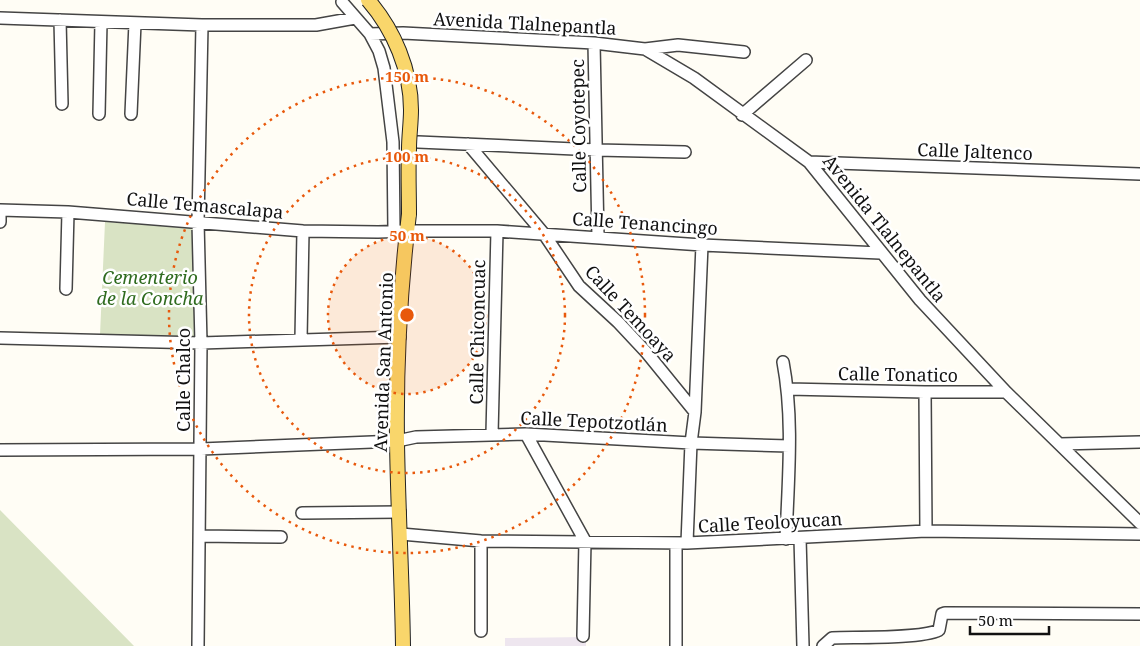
<svg xmlns="http://www.w3.org/2000/svg" width="1140" height="646" font-family="'Noto Serif',serif">
	<style>
		.industrial { fill: #eee6ef }
		.cemetery { fill: #d9e3c4 }
		.lines { fill: none; stroke-linecap: round; stroke-linejoin: round }
		.minor-casing { stroke: #444; stroke-width: 14 }
		.major-casing { stroke: #222; stroke-width: 16 }
		.minor { stroke: #fff; stroke-width: 11 }
		.major { stroke: #f9d66b; stroke-width: 14 }
		.major-bridge-casing { stroke: #222; stroke-width: 16; stroke-linecap: butt }
		.major-bridge { stroke: #f9d66b; stroke-width: 14 }
		.ring { fill: none; stroke: #e8590c; stroke-width: 2.5; stroke-dasharray: 2.5 5 }
		.labels { text-anchor: middle; dominant-baseline: central; stroke-width: 5; stroke-linejoin: round; paint-order: stroke }
		.street-label { font-size: 18px; fill: #111; stroke: #fff }
		.park-label { font-size: 18px; font-style: italic; fill: #2f6b1f; stroke: #fff }
		.centre { fill: #e8590c; stroke: #fff; stroke-width: 2.5 }
		.ring-label { font-size: 15px; text-anchor: middle; font-weight: bold; fill: #e8590c; stroke: #fff; stroke-width: 5; stroke-linejoin: round; paint-order: stroke }
	</style>
	<rect width="100%" height="100%" fill="#fffdf5"/>
	<path class="industrial" d="M586 637V646H505V638Z"/>
	<path class="cemetery" d="M105 222 198 227V337L100 335Z
		M0 510 134 646H0Z"/>
	<g class="lines">
		<g class="minor-casing">
			<path id="minor" d="M342 2 370 34 379 51 384 68 393 142 394 231
				M0 18 202 25H316L355 18
				M60 20 62 104
				M370 34 403 33 594 43 645 49 694 78 809 162 920 300 1006 392 1140 523
				M594 43 598 237
				M645 49 678 45 744 52
				M99 114 101 22
				M131 114 135 23
				M742 115 806 60
				M418 142 597 150 685 152
				M468 144 544 234 579 286 618 322 647 353 695 412
				M809 162 1140 174
				M0 210 68 212 303 231 378 232 407 231H497L702 245 880 253
				M0 222V210
				M66 289 68 212
				M0 338 201 343 400 337
				M301 339 303 231
				M783 362C794 420 788 480 786 539
				M788 389 925 392H1006
				M925 392 926 531
				M492 434 497 231
				M526 434 585 541 583 636
				M1060 444 1140 442
				M0 450 201 449 397 441 416 437 526 434 691 443 789 446
				M302 513 400 512
				M401 534 481 541 687 543 926 531 1140 534
				M200 536 281 537
				M800 538 803 646
				M481 541V631
				M687 543 691 443 695 412 702 245
				M198 646 201 343 198 222 202 25
				M676 646V543
				M823 646 832 638C855 637 921 639 939 630L942 614 945 613 1140 614"/>
		</g>
		<g class="major-casing">
			<path id="major" d="M403 646C402 578 398 510 397 441 396 366 400 289 409 214"/>
		</g>
		<use href="#minor" class="minor"/>
		<use href="#major" class="major"/>
		<g class="major-bridge-casing">
			<path id="major-bridge" d="M368 0C394 30 411 70 411 110 411 123 409 136 409 149 408 170 409 192 409 214"/>
		</g>
		<use href="#major-bridge" class="major-bridge"/>
	</g>
	<circle cx="407" cy="315" r="79" fill="#e8590c" fill-opacity=".12"/>
	<g class="ring">
		<circle cx="407" cy="315" r="79"/>
		<circle cx="407" cy="315" r="158"/>
		<circle cx="407" cy="315" r="238"/>
	</g>
	<g class="labels">
		<g class="street-label">
			<text transform="translate(525 23) rotate(3)">Avenida Tlalnepantla</text>
			<text transform="translate(578 126) rotate(-91)">Calle Coyotepec</text>
			<text transform="translate(975 151) rotate(2)">Calle Jaltenco</text>
			<text transform="translate(205 205) rotate(5)">Calle Temascalapa</text>
			<text transform="translate(645 223) rotate(4)">Calle Tenancingo</text>
			<text transform="translate(885 228) rotate(51)">Avenida Tlalnepantla</text>
			<text transform="translate(631 313) rotate(47)">Calle Temoaya</text>
			<text transform="translate(477 332) rotate(-89)">Calle Chiconcuac</text>
			<text transform="translate(383 362) rotate(-88)">Avenida San Antonio</text>
			<text transform="translate(898 374) rotate(1)">Calle Tonatico</text>
			<text transform="translate(183 380) rotate(-90)">Calle Chalco</text>
			<text transform="translate(594 421) rotate(3)">Calle Tepotzotlán</text>
			<text transform="translate(770 522) rotate(-3)">Calle Teoloyucan</text>
		</g>
		<g class="park-label">
			<text x="150" y="277">Cementerio<tspan x="150" dy="21">de la Concha</tspan></text>
		</g>
	</g>
	<circle cx="407" cy="315" r="8" class="centre"/>
	<g class="ring-label">
		<text x="407" y="82">150 m</text>
		<text x="407" y="162">100 m</text>
		<text x="407" y="241">50 m</text>
	</g>
	<path d="M970 626v8h79v-8" fill="none" stroke="#111111" stroke-width="2.5"/>
	<text x="978" y="626" font-size="15" fill="#111111" stroke="#ffffff" stroke-width="4" paint-order="stroke">50 m</text>
</svg>
